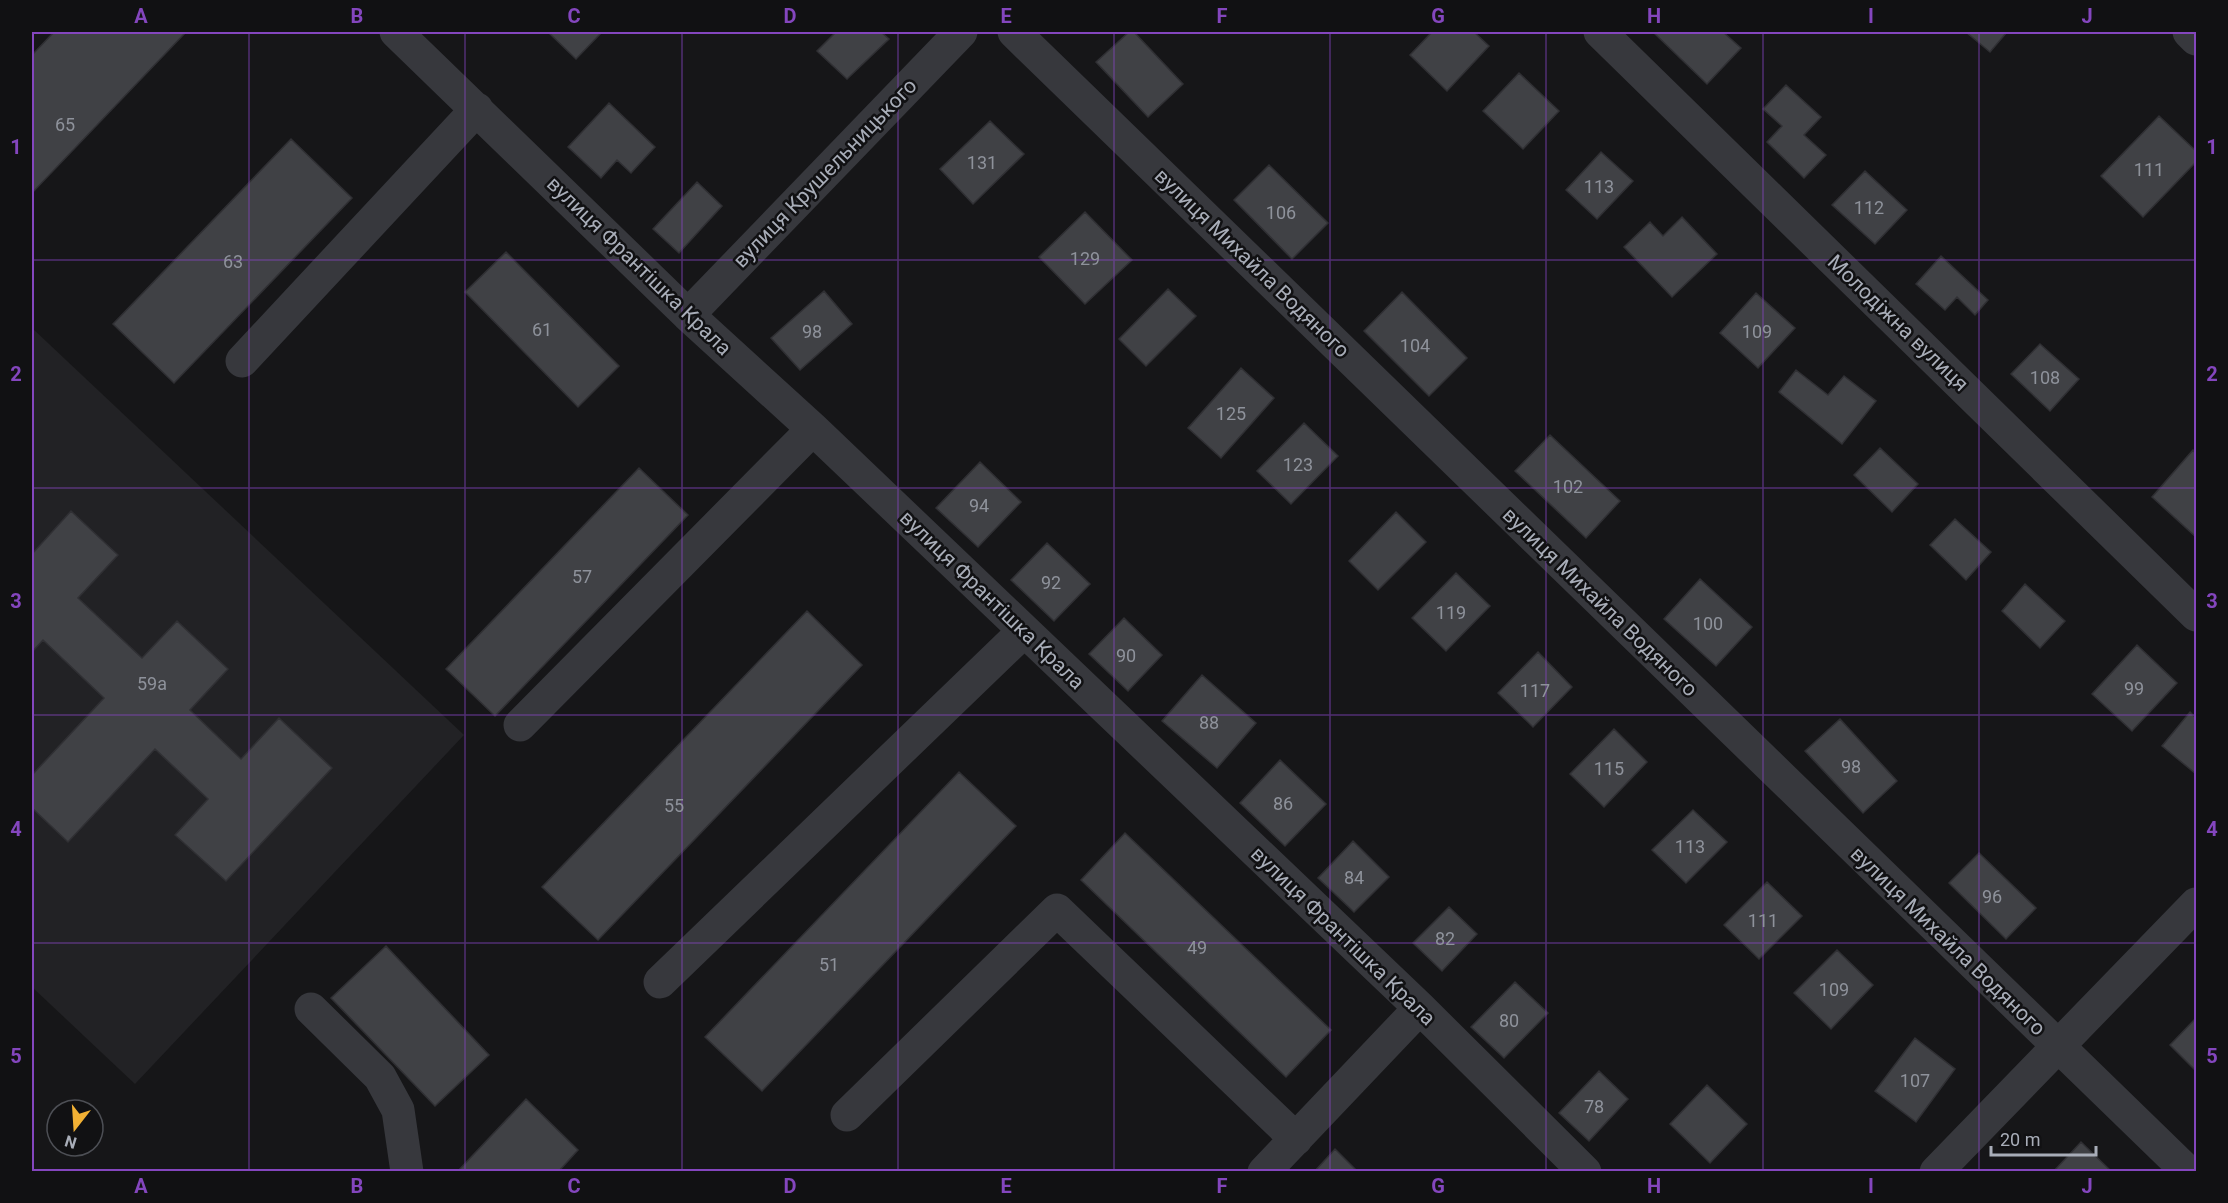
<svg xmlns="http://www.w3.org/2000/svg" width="2228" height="1203" font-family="Roboto,sans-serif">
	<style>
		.built { fill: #222225 }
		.building { fill: #404145; stroke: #303034; stroke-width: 1.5 }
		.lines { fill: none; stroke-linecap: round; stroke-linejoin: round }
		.minor { stroke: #37383d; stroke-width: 33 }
		.grid { fill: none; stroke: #8446be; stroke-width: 1.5; stroke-opacity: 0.55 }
		.labels { text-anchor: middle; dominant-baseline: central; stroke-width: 5; stroke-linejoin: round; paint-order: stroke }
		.number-label { font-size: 18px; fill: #8e929b }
		.street-label { font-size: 21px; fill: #a8adb8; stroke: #111113 }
		.neatline { fill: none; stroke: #8446be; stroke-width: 2 }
		.grid-label { font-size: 20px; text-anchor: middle; font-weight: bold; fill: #8446be }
	</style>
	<rect width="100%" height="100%" fill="#161618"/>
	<path class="built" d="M32 328 464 735 135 1084 32 987Z"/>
	<path class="building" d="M54 32H186L32 193V55Z
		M548 32H602L576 59Z
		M836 32H881L889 39 847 79 817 51Z
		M1129 32H1134L1183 84 1148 117 1096 62Z
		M1432 32H1474L1489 46 1447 91 1410 55Z
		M1656 32H1723L1741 48 1707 84 1654 33Z
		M1966 32H2007L1990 52Z
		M1519 73 1559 111 1523 149 1483 111Z
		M1786 85 1821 117 1804 135 1826 155 1804 178 1767 142 1782 126 1763 109Z
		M609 103 655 147 631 173 617 160 601 178 568 147Z
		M2159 116 2196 151V162L2143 217 2101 176Z
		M990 121 1024 154 973 204 940 169Z
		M291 139 352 198 174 383 113 324Z
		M1601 152 1633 181 1597 219 1566 190Z
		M1269 165 1328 223 1292 259 1234 200Z
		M1865 171 1907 210 1875 244 1832 205Z
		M697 182 722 206 679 253 653 229Z
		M1085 212 1132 260 1085 304 1039 257Z
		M1682 217 1717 254 1672 297 1624 247 1650 222 1663 236Z
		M506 252 619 366 578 407 465 292Z
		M1941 256 1988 300 1975 315 1957 297 1945 310 1916 284Z
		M1168 289 1196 316 1146 366 1119 339Z
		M824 291 852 324 800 370 771 338Z
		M1402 292 1467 358 1429 396 1364 331Z
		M1756 293 1795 328 1758 368 1720 333Z
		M2040 344 2079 379 2050 411 2011 374Z
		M1241 368 1274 398 1221 458 1188 428Z
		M1796 370 1828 395 1844 376 1876 401 1842 444 1779 392Z
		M1304 423 1338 456 1291 504 1257 471Z
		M1550 435 1620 501 1586 538 1515 471Z
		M1880 448 1918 484 1892 512 1854 475Z
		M2193 450 2196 454V537L2152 497Z
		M980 462 1021 502 978 547 936 508Z
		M639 468 688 515 495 716 446 669Z
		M71 511 118 555 78 598 142 658 177 621 228 669 190 710 241 759 279 718 332 768 226 881 175 835 208 799 155 749 68 842 32 808V775L104 698 43 640 32 652V554Z
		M1396 512 1426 542 1378 590 1349 561Z
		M1955 519 1991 552 1966 580 1930 545Z
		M1047 543 1090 584 1054 621 1011 580Z
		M1456 573 1490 606 1446 651 1412 618Z
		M1700 579 1752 627 1716 666 1664 619Z
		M2025 584 2065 621 2040 648 2002 611Z
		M807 611 862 665 598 940 542 887Z
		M1124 618 1162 655 1128 691 1089 654Z
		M2137 645 2177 683 2132 731 2092 694Z
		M1538 652 1572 687 1533 727 1498 693Z
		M1202 675 1256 723 1217 768 1162 721Z
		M2190 712 2196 718V774L2162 746Z
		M1840 719 1897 781 1863 813 1805 751Z
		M1614 729 1647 762 1604 807 1570 774Z
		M1280 760 1326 804 1285 846 1240 803Z
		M959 772 1016 826 762 1091 705 1037Z
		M1693 810 1727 842 1686 883 1652 850Z
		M1125 833 1331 1030 1286 1077 1081 880Z
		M1353 841 1389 877 1354 912 1318 878Z
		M1979 853 2036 908 2006 939 1949 883Z
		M1767 882 1802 916 1759 959 1724 925Z
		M1449 907 1477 934 1442 971 1413 943Z
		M386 946 489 1055 435 1106 331 998Z
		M1837 950 1873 985 1831 1029 1794 993Z
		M1515 982 1548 1013 1504 1058 1471 1027Z
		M2195 1019 2196 1021V1071L2170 1045Z
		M1915 1038 1955 1069 1916 1122 1875 1091Z
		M1599 1071 1628 1099 1589 1141 1559 1113Z
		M1707 1085 1747 1124 1710 1163 1670 1124Z
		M526 1099 578 1150 558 1172H457Z
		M2081 1142 2111 1171V1172H2053Z
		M1335 1149 1358 1172H1314Z"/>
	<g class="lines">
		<path class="minor" d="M396 32 688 315 813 429 1420 1008 1585 1172
			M1014 32 2188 1172
			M1600 32 2196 615
			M2189 32 2196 39
			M688 315 961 32
			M242 361 477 109
			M520 725 813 429
			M660 982 1024 631
			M311 1009 380 1077 398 1110 407 1172
			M847 1115 1057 910 1296 1139
			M1264 1172 1420 1008
			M1936 1172 2196 904"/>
	</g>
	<path class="grid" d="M249 32V1172M465 32V1172M682 32V1172M898 32V1172M1114 32V1172M1330 32V1172M1546 32V1172M1763 32V1172M1979 32V1172M32 260H2196M32 488H2196M32 715H2196M32 943H2196"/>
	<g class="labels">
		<g class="number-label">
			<text x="65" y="124">65</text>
			<text x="982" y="162">131</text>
			<text x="2149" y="169">111</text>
			<text x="1599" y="186">113</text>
			<text x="1869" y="207">112</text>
			<text x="1281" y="212">106</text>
			<text x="1085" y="258">129</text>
			<text x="233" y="261">63</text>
			<text x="542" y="329">61</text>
			<text x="812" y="331">98</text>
			<text x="1757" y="331">109</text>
			<text x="1415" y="345">104</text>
			<text x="2045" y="377">108</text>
			<text x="1231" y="413">125</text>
			<text x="1298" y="464">123</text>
			<text x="1568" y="486">102</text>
			<text x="979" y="505">94</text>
			<text x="582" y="576">57</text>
			<text x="1051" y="582">92</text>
			<text x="1451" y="612">119</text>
			<text x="1708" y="623">100</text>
			<text x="1126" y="655">90</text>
			<text x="152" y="683">59а</text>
			<text x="2134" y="688">99</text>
			<text x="1535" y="690">117</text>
			<text x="1209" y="722">88</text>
			<text x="1851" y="766">98</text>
			<text x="1609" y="768">115</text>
			<text x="1283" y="803">86</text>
			<text x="674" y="805">55</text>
			<text x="1690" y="846">113</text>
			<text x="1354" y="877">84</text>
			<text x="1992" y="896">96</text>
			<text x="1763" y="920">111</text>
			<text x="1445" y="938">82</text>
			<text x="1197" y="947">49</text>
			<text x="829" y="964">51</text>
			<text x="1834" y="989">109</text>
			<text x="1509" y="1020">80</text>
			<text x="1915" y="1080">107</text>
			<text x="1594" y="1106">78</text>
		</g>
		<g class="street-label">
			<text transform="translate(825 173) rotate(-46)">вулиця Крушельницького</text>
			<text transform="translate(1252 263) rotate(44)">вулиця Михайла Водяного</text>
			<text transform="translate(639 266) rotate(44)">вулиця Франтішка Крала</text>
			<text transform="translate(1898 323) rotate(44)">Молодіжна вулиця</text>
			<text transform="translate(992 600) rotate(44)">вулиця Франтішка Крала</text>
			<text transform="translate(1600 602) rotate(44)">вулиця Михайла Водяного</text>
			<text transform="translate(1343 936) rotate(44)">вулиця Франтішка Крала</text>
			<text transform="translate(1948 941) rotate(44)">вулиця Михайла Водяного</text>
		</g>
	</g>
	<rect width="2228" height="1203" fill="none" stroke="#111113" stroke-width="66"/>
	<g transform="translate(75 1128) rotate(197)"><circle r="28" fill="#111113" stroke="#4d4f55" stroke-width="1.5"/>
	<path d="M0-4.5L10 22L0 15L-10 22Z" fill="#f2b134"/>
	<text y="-9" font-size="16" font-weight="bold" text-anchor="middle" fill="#a8adb8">N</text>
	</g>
	<path d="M1991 1146v9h105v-9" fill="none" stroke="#a8adb8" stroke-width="3"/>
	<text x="2000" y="1146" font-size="18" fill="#a8adb8" stroke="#111113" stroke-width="4.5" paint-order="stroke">20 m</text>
	<rect x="33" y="33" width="2162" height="1137" class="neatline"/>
	<g class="grid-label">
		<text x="141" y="23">A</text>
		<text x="357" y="23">B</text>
		<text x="574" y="23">C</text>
		<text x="790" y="23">D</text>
		<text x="1006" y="23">E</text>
		<text x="1222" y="23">F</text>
		<text x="1438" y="23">G</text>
		<text x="1654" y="23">H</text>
		<text x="1871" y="23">I</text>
		<text x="2087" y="23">J</text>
		<text x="16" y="154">1</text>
		<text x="2212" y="154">1</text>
		<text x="16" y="381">2</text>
		<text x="2212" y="381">2</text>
		<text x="16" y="608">3</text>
		<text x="2212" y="608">3</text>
		<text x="16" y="836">4</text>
		<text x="2212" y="836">4</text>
		<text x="16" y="1063">5</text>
		<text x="2212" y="1063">5</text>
		<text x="141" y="1193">A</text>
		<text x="357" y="1193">B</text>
		<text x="574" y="1193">C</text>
		<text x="790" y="1193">D</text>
		<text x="1006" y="1193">E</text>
		<text x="1222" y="1193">F</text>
		<text x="1438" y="1193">G</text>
		<text x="1654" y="1193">H</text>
		<text x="1871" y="1193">I</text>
		<text x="2087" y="1193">J</text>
	</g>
</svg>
